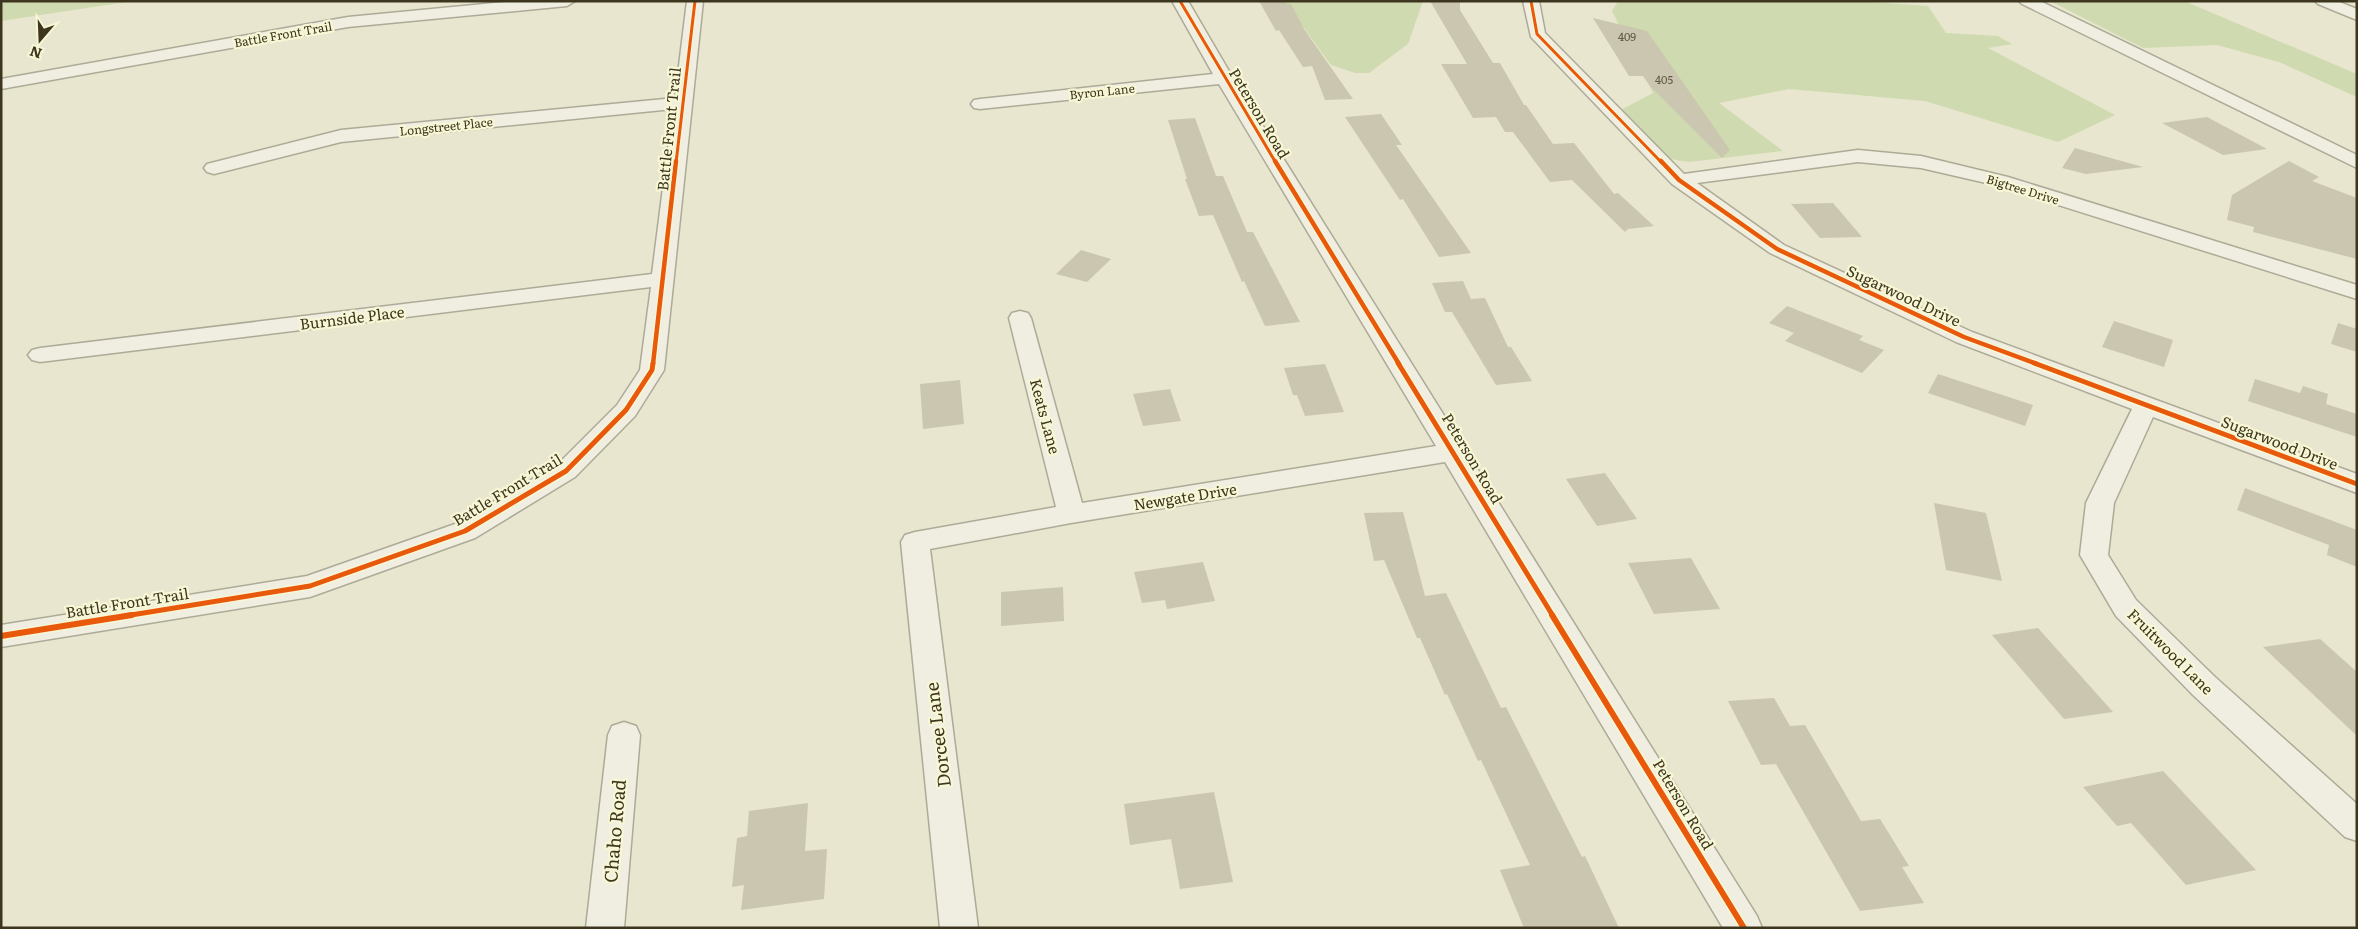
<svg xmlns="http://www.w3.org/2000/svg" width="2358" height="929" font-family="Literata,serif">
	<style>
		.green { fill: #cfdab0 }
		.building { fill: #cbc6af }
		.lines { fill: none; stroke-linecap: round; stroke-linejoin: round }
		.minor-casing { stroke: #adaa97; stroke-width: 3 }
		.minor { fill: #efeee1; fill-rule: evenodd }
		.cycleway-far3-casing { stroke: #f8f7d5; stroke-width: 5 }
		.cycleway-far2-casing { stroke: #f8f7d5; stroke-width: 7 }
		.cycleway-far1-casing { stroke: #f8f7d5; stroke-width: 8 }
		.cycleway-casing { stroke: #f8f7d5; stroke-width: 9 }
		.cycleway-far3 { stroke: #e8590c; stroke-width: 3 }
		.cycleway-far2 { stroke: #e8590c; stroke-width: 4.5 }
		.cycleway-far1 { stroke: #e8590c; stroke-width: 5 }
		.cycleway { stroke: #e8590c; stroke-width: 6 }
		.labels { text-anchor: middle; dominant-baseline: central; stroke-width: 4.5; stroke-linejoin: round; paint-order: stroke }
		.far-number-label { font-size: 11px; fill: #605942 }
		.far-street-label { font-size: 12px; fill: #3d351e; stroke: #f8f7d5 }
		.street-label { font-size: 15px; fill: #3d351e; stroke: #f8f7d5 }
		.near-street-label { font-size: 18px; fill: #3d351e; stroke: #f8f7d5 }
	</style>
	<rect width="100%" height="100%" fill="#e8e6ce"/>
	<path class="green" d="M1 1H133L1 21Z
		M1284 1H1423L1408 44 1369 73H1355L1331 65Z
		M1618 1H1855L1928 6 1946 33 1998 36 2012 44 1988 48 2115 115 2058 142 1925 101 1789 89 1719 103 1783 151 1689 162 1670 159 1617 112 1653 93 1612 11Z
		M2050 1H2184L2357 74V97L2279 62 2217 45 2143 48Z"/>
	<path class="building" d="M1259 1H1285L1287 4H1291L1304 29 1353 99 1325 100 1312 66 1303 67 1279 30 1276 31Z
		M1430 1H1460V10L1493 63H1500L1524 105H1526L1553 144 1574 143 1614 194 1618 193 1654 226 1628 229 1625 232 1572 180 1550 182 1513 132H1505L1496 117 1473 118 1441 64H1467Z
		M1593 18 1647 31 1730 150 1722 158 1650 86 1643 76H1629Z
		M1381 114 1402 145H1396L1471 253 1439 257 1403 199 1400 200 1345 117Z
		M2207 117 2267 149 2223 155 2162 123Z
		M1195 118 1216 176H1223L1247 232H1253L1300 322 1265 326 1244 281 1242 282 1213 215 1199 216 1185 179H1187L1168 120Z
		M2075 148 2143 167 2086 174 2062 168Z
		M2289 161 2319 177 2312 181 2357 198V259L2253 232 2254 227 2227 220 2232 195Z
		M1833 203 1862 237 1820 238 1791 204Z
		M1081 250 1111 259 1087 282 1056 274Z
		M1463 281 1471 299 1485 298 1508 347H1511L1532 381 1496 385 1452 312H1445L1432 283Z
		M1787 306 1863 336 1859 340 1884 350 1862 373 1785 341 1794 333 1769 323Z
		M2114 321 2173 340 2164 367 2102 347Z
		M2338 323 2357 329V352L2331 344Z
		M1325 364 1344 412 1305 416 1297 395H1293L1284 368Z
		M1938 374 2033 405 2025 426 1928 393Z
		M2255 379 2300 393 2303 386 2328 394 2326 404 2357 414V437L2248 401Z
		M960 380 964 424 923 429 920 384Z
		M1170 389 1181 421 1143 426 1133 394Z
		M1605 473 1637 519 1597 526 1566 479Z
		M2245 488 2357 530V567L2327 555 2329 545 2237 510Z
		M1934 503 1986 513 2002 581 1946 570Z
		M1403 512 1425 596 1446 593 1501 708 1506 707 1582 857 1585 856 1619 928H1524L1500 870 1530 865 1481 760 1478 761 1447 694 1445 695 1420 638H1417L1384 560 1374 561 1364 513Z
		M1691 558 1720 609 1654 614 1628 563Z
		M1203 562 1215 601 1167 609 1165 600 1142 603 1134 572Z
		M1063 587 1064 621 1001 626V592Z
		M2038 628 2113 712 2064 719 1992 635Z
		M2320 639 2357 672V736L2263 647Z
		M1774 698 1790 726 1805 725 1861 821 1880 819 1909 866 1902 867 1924 903 1860 911 1776 764 1761 765 1728 701Z
		M2163 771 2256 870 2186 885 2131 823 2117 826 2083 787Z
		M1214 792 1233 882 1180 889 1171 839 1130 845 1124 804Z
		M808 803 805 851 827 849 824 899 741 910 744 885 732 887 737 838 747 836 749 811Z"/>
	<g class="lines">
		<g class="minor-casing">
			<path id="minor" d="M516 1H575L567 6 348 27 1 89V79L348 17Z
				M687 1H703L664 370 635 416 575 477 475 538 310 597 1 647V625L307 576 455 524 557 465 617 405 640 370 651 287 40 362 32 360 28 355 32 350 40 348 652 274 673 109 341 142 214 174 207 172 204 168 207 164 341 130 675 98Z
				M1172 1H1188L1233 78 1757 916 1762 928H1723L1445 462 1071 523 930 549 978 928H940L901 542 905 535 915 532 1056 507 1009 318 1012 313 1020 311 1028 313 1031 318 1082 503 1436 446 1219 84 980 109 974 108 971 104 974 100 980 99 1213 74Z
				M1523 1H1539L1545 33 1684 174 1858 150 1921 156 2008 177 2357 285V299L1995 185 1921 168 1858 162 1697 183 1784 245 1972 332 2357 474V493L2153 417 2114 503 2108 555 2136 600 2215 677 2357 804V841L2345 837 2193 695 2116 616 2080 555 2086 503 2132 409 1956 342 1770 253 1672 184 1531 37Z
				M2019 1H2040L2357 155V168L2022 4Z
				M2315 1H2337L2357 9V20L2318 4Z
				M624 722 636 726 640 735 624 928H586L608 735 612 726Z"/>
		</g>
		<use href="#minor" class="minor"/>
		<g class="cycleway-far3-casing">
			<path id="cycleway-far3" d="M1180 1 1276 163
				M1531 1 1537 34 1662 163
				M676 163 695 1"/>
		</g>
		<g class="cycleway-far2-casing">
			<path id="cycleway-far2" d="M1275 161 1399 364
				M1661 161 1679 180 1777 249 1964 337 2037 364
				M653 364 676 161"/>
		</g>
		<g class="cycleway-far1-casing">
			<path id="cycleway-far1" d="M1398 363 1553 616
				M2034 363 2357 484
				M125 616 310 586 465 531 566 471 626 410 652 370 653 363"/>
		</g>
		<g class="cycleway-casing">
			<path id="cycleway" d="M1552 615 1744 928
				M1 636 132 615"/>
		</g>
		<use href="#cycleway-far3" class="cycleway-far3"/>
		<use href="#cycleway-far2" class="cycleway-far2"/>
		<use href="#cycleway-far1" class="cycleway-far1"/>
		<use href="#cycleway" class="cycleway"/>
	</g>
	<g class="labels">
		<g class="far-number-label">
			<text x="1627" y="36">409</text>
			<text x="1664" y="79">405</text>
		</g>
		<g class="far-street-label">
			<text transform="translate(283 34) rotate(-10)">Battle Front Trail</text>
			<text transform="translate(1102 91) rotate(-6)">Byron Lane</text>
			<text transform="translate(446 126) rotate(-6)">Longstreet Place</text>
			<text transform="translate(2023 189) rotate(17)">Bigtree Drive</text>
		</g>
		<g class="street-label">
			<text transform="translate(1260 113) rotate(59)">Peterson Road</text>
			<text transform="translate(668 129) rotate(-84)">Battle Front Trail</text>
			<text transform="translate(1904 295) rotate(25)">Sugarwood Drive</text>
			<text transform="translate(352 317) rotate(-7)">Burnside Place</text>
			<text transform="translate(1046 416) rotate(75)">Keats Lane</text>
			<text transform="translate(2280 442) rotate(21)">Sugarwood Drive</text>
			<text transform="translate(1473 458) rotate(59)">Peterson Road</text>
			<text transform="translate(507 489) rotate(-31)">Battle Front Trail</text>
			<text transform="translate(1185 496) rotate(-9)">Newgate Drive</text>
			<text transform="translate(127 602) rotate(-9)">Battle Front Trail</text>
			<text transform="translate(2171 651) rotate(45)">Fruitwood Lane</text>
			<text transform="translate(1684 804) rotate(59)">Peterson Road</text>
		</g>
		<g class="near-street-label">
			<text transform="translate(937 735) rotate(-97)">Dorcee Lane</text>
			<text transform="translate(614 831) rotate(-85)">Chaho Road</text>
		</g>
	</g>
	<rect width="2358" height="929" fill="none" stroke="#3d351e" stroke-width="5"/>
	<g transform="translate(40 40) rotate(199)" stroke="#f8f7d5" stroke-width="4" paint-order="stroke">
	<path d="M0-4L9 19L0 12L-9 19Z" fill="#3d351e"/>
	<text y="-8" font-size="14" font-weight="bold" text-anchor="middle" fill="#3d351e">N</text>
	</g>
</svg>
